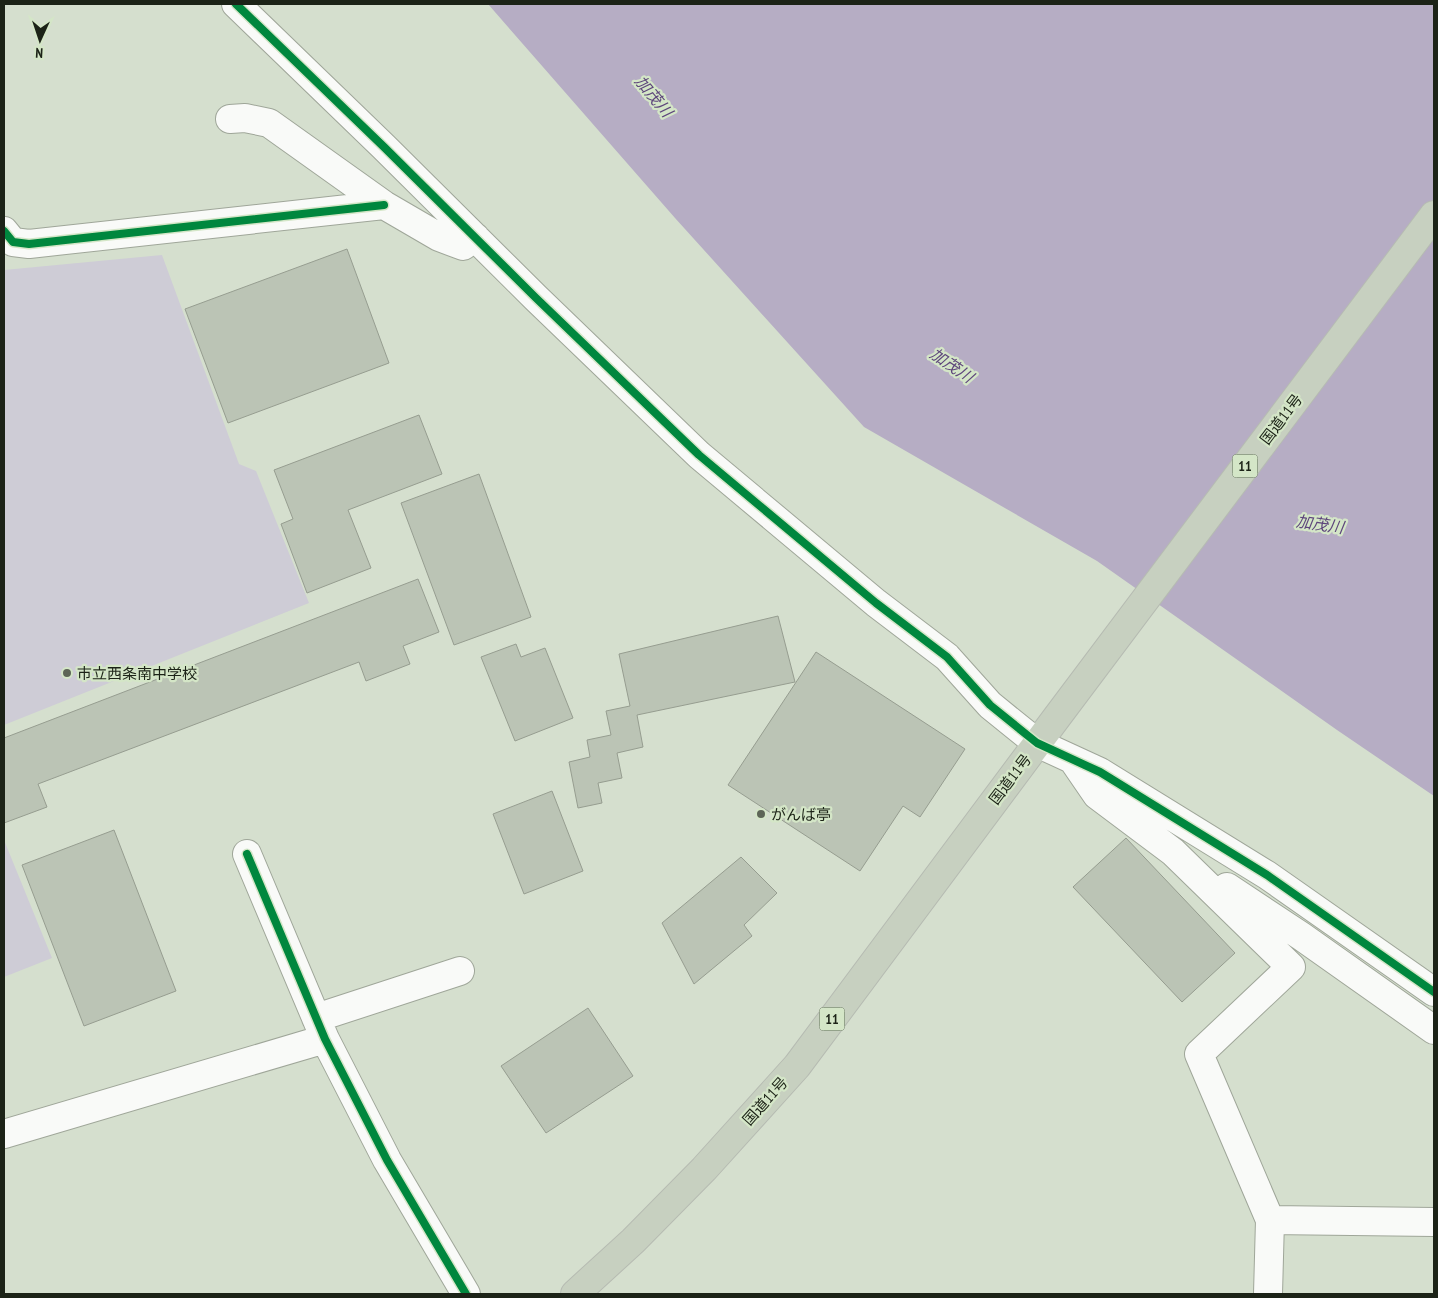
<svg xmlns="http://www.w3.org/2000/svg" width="1438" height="1298" font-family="'PT Sans Narrow','Noto Sans JP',sans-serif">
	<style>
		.green { fill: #ceccd6 }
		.water { fill: #b6adc4 }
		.building { fill: #bbc4b5; stroke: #969d90 }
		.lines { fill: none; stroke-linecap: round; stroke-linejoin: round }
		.street-casing { stroke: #9fa699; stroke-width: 30 }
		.highway-casing { stroke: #b6bbb2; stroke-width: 30 }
		.street { stroke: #f9faf8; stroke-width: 28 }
		.highway { stroke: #c7d0c0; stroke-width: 28 }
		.cycleway-casing { stroke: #d4e6c7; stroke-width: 11 }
		.cycleway { stroke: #00873e; stroke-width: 8 }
		.poi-dot { fill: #5d6557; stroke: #d4e6c7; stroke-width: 2 }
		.labels { text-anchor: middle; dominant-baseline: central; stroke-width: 4.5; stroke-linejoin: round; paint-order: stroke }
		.shield { fill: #d4e6c7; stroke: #535e4c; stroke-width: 1 }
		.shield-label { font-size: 14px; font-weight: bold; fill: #1c2317 }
		.street-label { font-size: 15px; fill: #1c2317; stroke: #d4e6c7 }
		.poi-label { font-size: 15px; fill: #1c2317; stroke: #d4e6c7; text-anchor: start }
		.water-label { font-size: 16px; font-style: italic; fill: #5e467c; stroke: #d4e6c7 }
	</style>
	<rect width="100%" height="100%" fill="#d5dfce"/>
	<path class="green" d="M162 255 239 464 256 471 309 603 4 725V270Z
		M4 840 52 958 4 977Z"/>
	<path class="water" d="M488 4H1434V796L1337 730 1097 561 864 427 675 218Z"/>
	<path class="building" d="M347 249 389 363 228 423 185 309Z
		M419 415 442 474 348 510 371 568 307 593 281 524 293 519 274 470Z
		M479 474 531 617 454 645 401 503Z
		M418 579 439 632 403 646 410 664 366 681 359 662 38 784 47 807 4 823V738Z
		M778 616 795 682 637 715 643 747 617 753 622 778 598 783 602 803 578 808 569 762 590 757 587 740 611 735 606 711 630 706 619 654Z
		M516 644 521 657 545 648 573 718 515 741 481 657Z
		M816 652 965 749 920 817 903 806 860 871 728 785Z
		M552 791 583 871 524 894 493 814Z
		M114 830 176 991 84 1026 22 865Z
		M1126 838 1235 953 1182 1002 1073 887Z
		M741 857 777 893 744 925 752 936 694 984 662 923Z
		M588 1008 633 1076 546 1133 501 1066Z"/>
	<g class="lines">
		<g class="street-casing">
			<path id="street" d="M236 4 384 147 536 298 699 455 876 603 947 657 990 705 1037 743 1100 772 1267 875 1434 992
				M230 119 245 118 269 123 384 205 439 237 463 246 475 237
				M4 231 13 242 29 244 384 205
				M1073 760 1097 795 1173 852 1291 967 1199 1054 1270 1220 1268 1294
				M247 854 325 1039 387 1160 466 1294
				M1227 887 1301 936 1434 1030
				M316 1018 460 971
				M4 1134 325 1039
				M1270 1220 1434 1222"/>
		</g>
		<g class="highway-casing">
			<path id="highway" d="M575 1294 633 1241 704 1169 797 1066 1057 717 1434 215"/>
		</g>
		<use href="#street" class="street"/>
		<use href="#highway" class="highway"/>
		<g class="cycleway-casing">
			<path id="cycleway" d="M236 4 384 147 536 298 699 455 876 603 947 657 990 705 1037 743 1100 772 1267 875 1434 992
				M4 231 13 242 29 244 384 205
				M247 854 325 1039 387 1160 466 1294"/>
		</g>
		<use href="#cycleway" class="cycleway"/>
	</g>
	<g class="poi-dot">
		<circle cx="67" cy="673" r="5"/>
		<circle cx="761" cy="814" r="5"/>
	</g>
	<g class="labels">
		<g class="shield">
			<rect x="1232.5" y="454.5" width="25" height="23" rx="4"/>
			<rect x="819.5" y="1007.5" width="25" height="23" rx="4"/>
		</g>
		<g class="shield-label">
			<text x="1245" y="466">11</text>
			<text x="832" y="1019">11</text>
		</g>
		<g class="street-label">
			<text transform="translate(1281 419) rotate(-53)">国道11号</text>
			<text transform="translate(1010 779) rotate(-53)">国道11号</text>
			<text transform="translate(765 1101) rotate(-48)">国道11号</text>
		</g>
		<g class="poi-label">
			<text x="77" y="673">市立西条南中学校</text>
			<text x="771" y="814">がんば亭</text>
		</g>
		<g class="water-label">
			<text transform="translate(654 96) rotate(50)">加茂川</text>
			<text transform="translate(952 365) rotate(34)">加茂川</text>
			<text transform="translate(1320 524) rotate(8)">加茂川</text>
		</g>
	</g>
	<rect width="1438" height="1298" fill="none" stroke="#1c2317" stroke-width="10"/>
	<g transform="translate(40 40) rotate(183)" stroke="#d4e6c7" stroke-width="4" paint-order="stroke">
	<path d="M0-4L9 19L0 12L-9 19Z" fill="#1c2317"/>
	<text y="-8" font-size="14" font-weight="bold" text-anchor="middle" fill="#1c2317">N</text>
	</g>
</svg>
